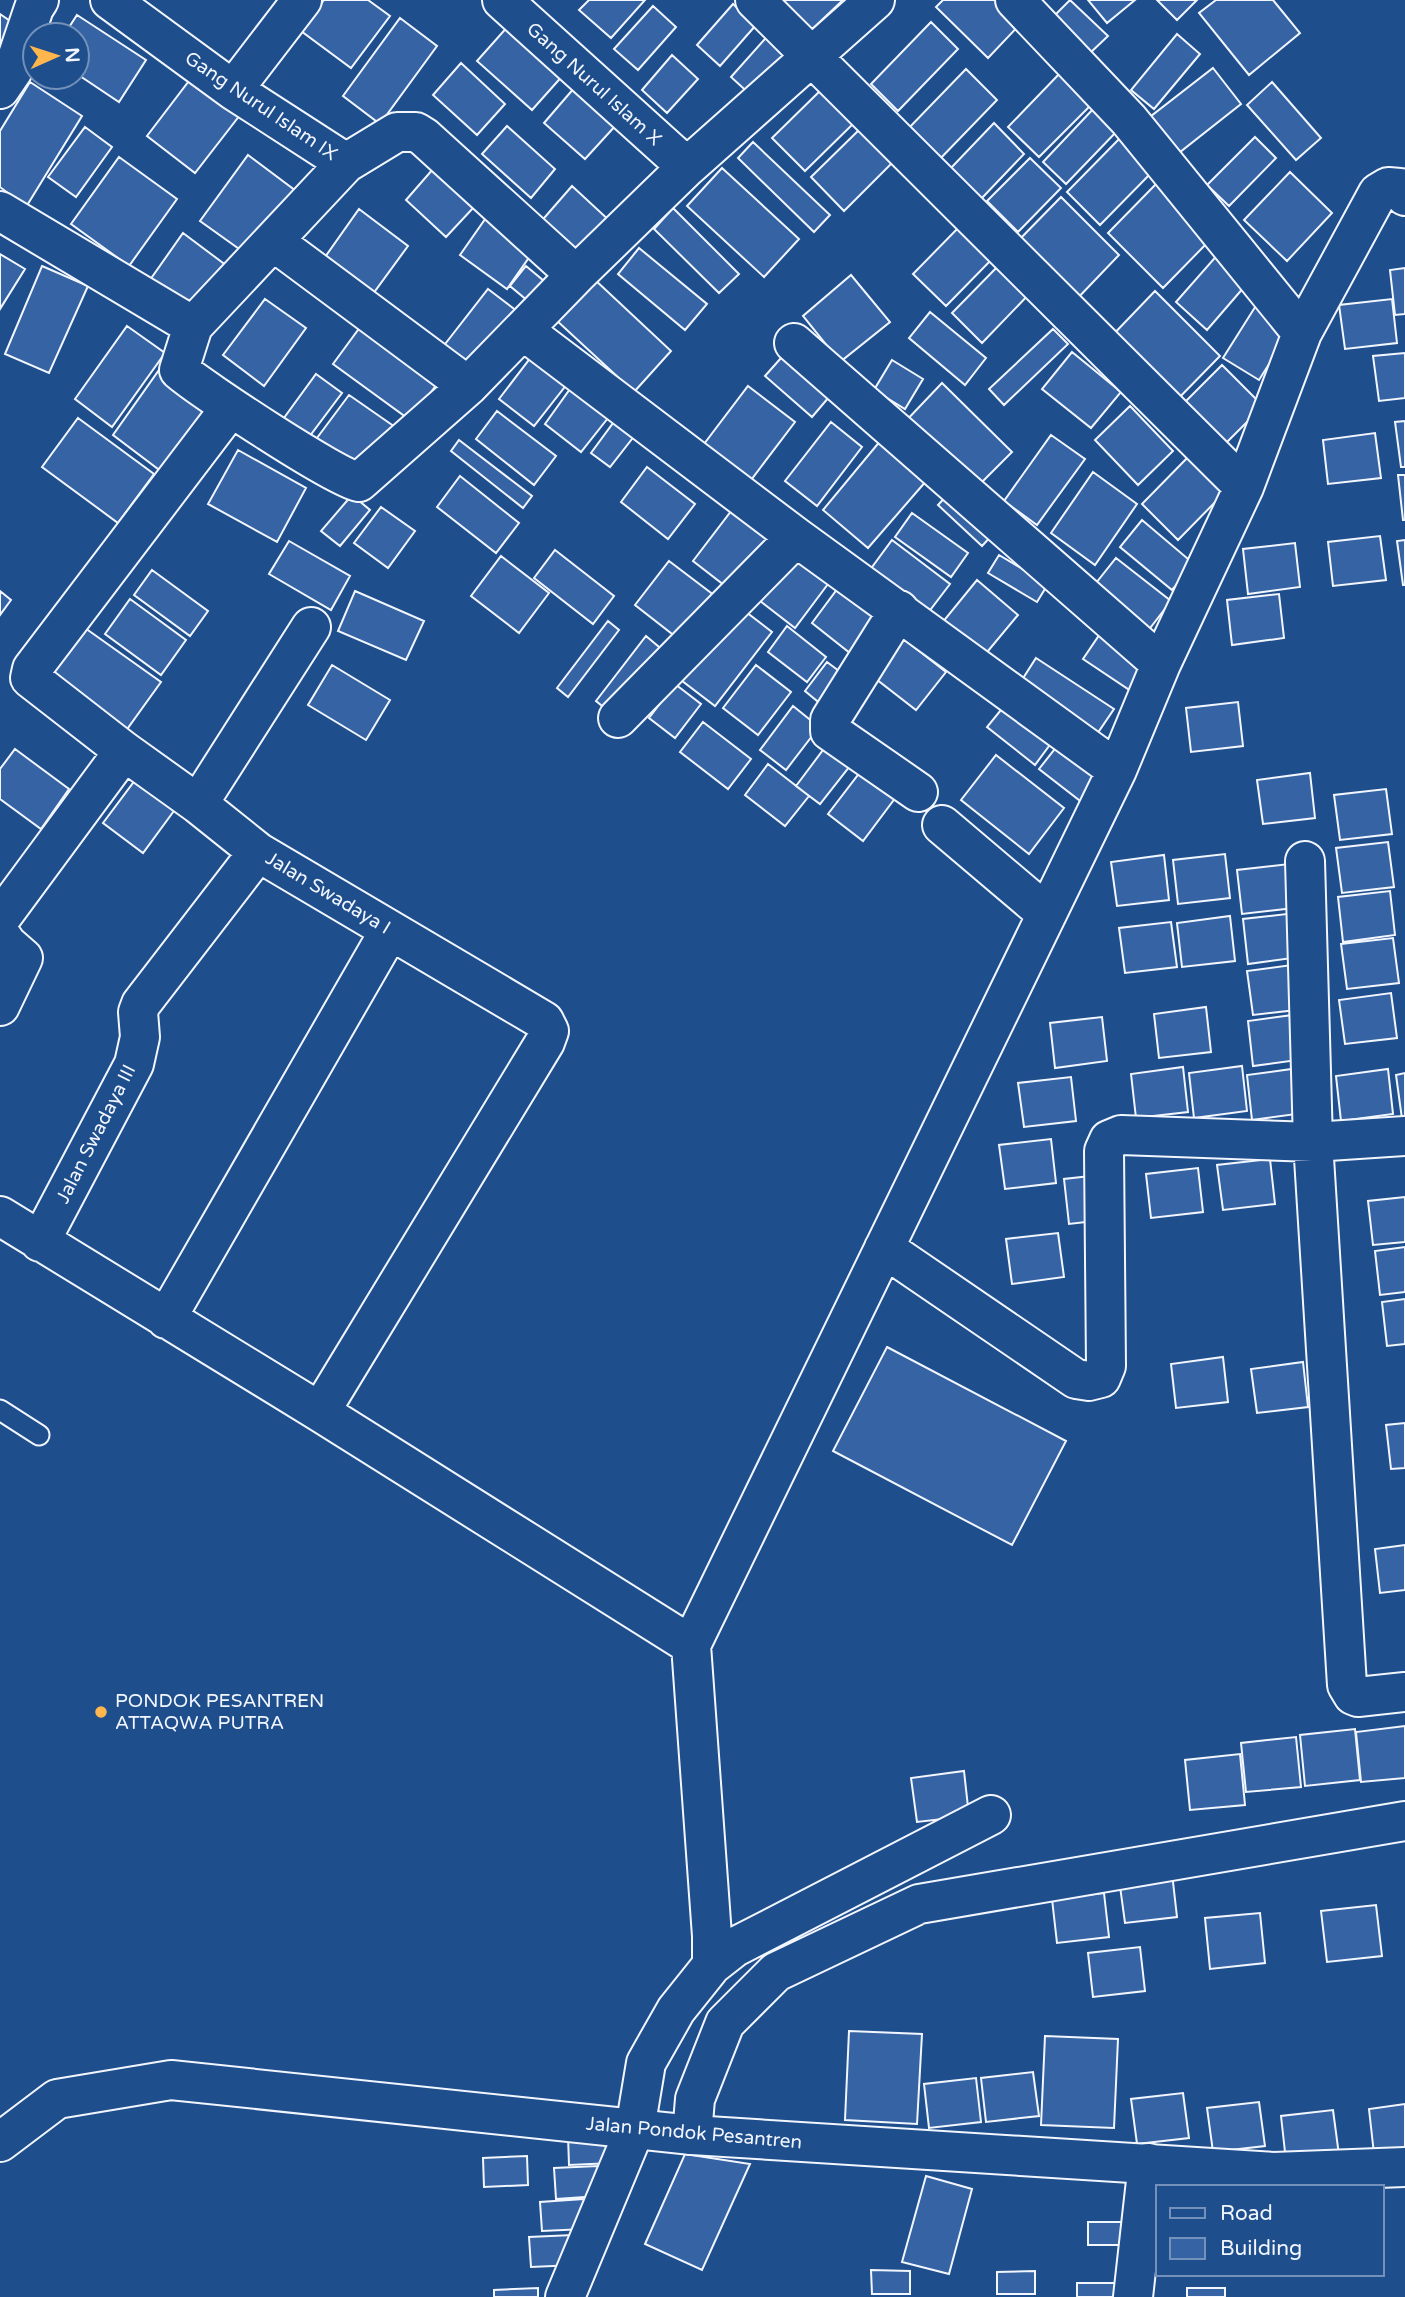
<svg xmlns="http://www.w3.org/2000/svg" width="1405" height="2297" font-family="'Varela Round',sans-serif">
	<style>
		.building { fill: #3563a3; stroke: #f2f6ff; stroke-width: 2 }
		.lines { fill: none; stroke-linecap: round; stroke-linejoin: round }
		.service-casing { stroke: #f2f6ff; stroke-width: 23 }
		.minor-casing { stroke: #f2f6ff; stroke-width: 42 }
		.tertiary-casing { stroke: #f2f6ff; stroke-width: 42 }
		.service { stroke: #1f4e8c; stroke-width: 19 }
		.minor { stroke: #1f4e8c; stroke-width: 38 }
		.tertiary { stroke: #1f4e8c; stroke-width: 38 }
		.poi-dot { fill: #ffb74d; stroke: #1f4e8c; stroke-width: 2.5 }
		.labels { text-anchor: middle; dominant-baseline: central; stroke-width: 5; stroke-linejoin: round; paint-order: stroke }
		.street-label { font-size: 19px; fill: #f2f6ff; stroke: #1f4e8c }
		.poi-label { font-size: 19px; fill: #f2f6ff; stroke: #1f4e8c; text-anchor: start }
	</style>
	<rect width="100%" height="100%" fill="#1f4e8c"/>
	<path class="building" d="M324 0H368L390 16 351 68 301 31Z
		M589 0H645L611 38 579 10Z
		M776 0H843L806 35Z
		M943 0H1005L1024 20 988 58 936 7Z
		M1070 0 1108 36 1089 54 1053 17Z
		M1088 0H1135L1107 23Z
		M1157 0H1197L1177 20Z
		M1216 0H1273L1300 33 1249 75 1199 13Z
		M733 4 756 25 720 66 697 45Z
		M653 6 676 27 638 70 614 49Z
		M0 14 19 27 0 56Z
		M77 15 146 60 119 102 77 74V35H64Z
		M400 18 437 46 380 124 343 96Z
		M931 22 958 49 898 111 871 84Z
		M510 24 565 73 532 110 477 61Z
		M773 30 795 50 753 97 731 77Z
		M1177 34 1200 54 1154 109 1131 90Z
		M672 55 698 79 667 113 642 90Z
		M461 63 505 104 477 135 433 95Z
		M1213 68 1241 104 1175 156 1146 120Z
		M966 69 997 100 936 163 905 132Z
		M1062 71 1093 103 1039 157 1008 127Z
		M192 77 240 115 195 173 147 136Z
		M30 82 82 116 26 207 0 187V131Z
		M1272 82 1321 138 1296 160 1247 105Z
		M575 87 617 124 585 159 544 123Z
		M824 87 857 120 805 171 772 138Z
		M1096 106 1119 129 1066 184 1043 162Z
		M994 123 1024 154 981 199 950 169Z
		M507 126 555 169 531 198 482 154Z
		M863 126 895 160 844 211 811 177Z
		M85 127 112 147 76 197 48 177Z
		M1124 134 1157 167 1100 225 1067 192Z
		M1255 137 1276 158 1229 206 1207 185Z
		M753 142 830 215 814 232 738 158Z
		M248 155 296 191 249 256 200 221Z
		M119 157 177 199 129 266 71 224Z
		M1030 158 1061 188 1018 232 987 201Z
		M722 168 799 239 764 277 687 206Z
		M433 169 474 207 446 237 406 200Z
		M1290 172 1332 213 1287 261 1244 220Z
		M1158 182 1213 237 1163 288 1108 233Z
		M572 186 612 223 578 261 538 225Z
		M1061 197 1119 255 1073 303 1014 245Z
		M673 208 739 274 719 293 654 229Z
		M359 209 408 246 367 302 318 267Z
		M488 215 535 249 507 289 460 255Z
		M964 222 996 255 946 306 913 274Z
		M183 233 227 266 188 320 145 287Z
		M639 248 707 304 685 330 618 274Z
		M1220 252 1251 279 1207 330 1176 302Z
		M0 254 25 269 0 309Z
		M1004 260 1034 289 982 343 952 313Z
		M42 266 88 286 49 373 5 354Z
		M526 266 550 286 534 306 510 286Z
		M1405 268V314L1395 315 1390 270Z
		M851 275 890 322 840 362 803 316Z
		M593 278 671 351 634 392 555 319Z
		M488 289 522 315 477 374 442 348Z
		M1155 291 1220 356 1170 407 1105 343Z
		M265 299 306 328 264 386 223 355Z
		M1392 299 1397 343 1345 349 1339 305Z
		M1257 304 1293 326 1259 380 1223 358Z
		M930 312 986 358 965 385 909 338Z
		M369 315 446 372 410 420 333 364Z
		M127 326 165 353 112 427 75 399Z
		M1053 329 1068 344 1004 405 989 389Z
		M789 349 835 390 812 417 765 376Z
		M535 352 571 379 534 426 499 399Z
		M1072 352 1121 392 1091 428 1042 389Z
		M1405 353V398L1379 401 1373 356Z
		M892 360 923 379 905 409 874 390Z
		M1222 365 1263 406 1225 444 1184 403Z
		M159 370 209 406 162 472 113 435Z
		M316 374 342 393 306 441 281 422Z
		M942 383 1012 452 971 493 902 425Z
		M748 386 795 422 751 480 704 444Z
		M570 389 608 418 581 452 545 424Z
		M349 395 395 427 360 476 314 442Z
		M1130 406 1173 451 1138 485 1095 440Z
		M497 411 556 456 534 485 476 439Z
		M619 415 639 430 610 467 591 453Z
		M78 418 154 474 118 523 42 467Z
		M1405 421V467H1401L1395 422Z
		M831 422 862 447 817 506 785 481Z
		M1375 433 1381 478 1328 484 1323 440Z
		M1051 435 1085 459 1037 525 1004 501Z
		M459 440 532 496 523 508 451 451Z
		M881 440 927 480 868 548 823 510Z
		M238 450 306 488 277 542 208 504Z
		M1194 451 1230 487 1178 540 1142 504Z
		M647 467 695 504 668 539 621 502Z
		M1093 472 1137 504 1095 565 1051 533Z
		M1398 475H1405V520H1403Z
		M460 476 519 523 496 553 437 507Z
		M950 492 994 533 982 546 938 505Z
		M352 495 370 510 340 546 321 531Z
		M381 507 415 531 388 568 354 543Z
		M732 510 772 541 733 592 693 561Z
		M912 513 968 553 951 577 895 537Z
		M1142 520 1194 564 1172 590 1120 547Z
		M1380 536 1386 580 1333 586 1328 542Z
		M892 540 950 584 921 622 864 578Z
		M1405 540V585H1403L1397 541Z
		M289 541 350 576 331 610 269 574Z
		M1295 543 1300 587 1248 594 1243 549Z
		M555 550 614 596 593 624 534 578Z
		M788 553 828 584 795 628 755 597Z
		M999 555 1048 584 1037 602 988 573Z
		M501 556 549 593 519 633 471 596Z
		M1116 558 1171 601 1147 632 1092 588Z
		M669 561 719 599 685 644 635 605Z
		M152 570 208 611 190 636 134 595Z
		M977 580 1018 615 978 663 937 629Z
		M841 584 890 622 860 661 812 623Z
		M0 591 11 600 0 615Z
		M355 591 424 621 406 660 338 631Z
		M1279 594 1284 638 1232 645 1227 600Z
		M130 599 186 640 161 675 105 634Z
		M733 602 772 632 715 706 677 677Z
		M608 621 619 630 568 697 557 688Z
		M787 626 826 657 807 682 768 652Z
		M85 628 161 682 125 732 50 676Z
		M1102 631 1150 663 1131 691 1083 659Z
		M896 633 946 672 916 710 867 672Z
		M646 636 665 652 616 717 596 701Z
		M1036 658 1114 709 1097 734 1020 683Z
		M827 662 851 680 828 710 805 691Z
		M332 665 390 700 366 740 308 705Z
		M756 665 791 692 758 735 723 708Z
		M675 684 701 704 675 738 649 718Z
		M1238 702 1243 746 1191 752 1186 708Z
		M1005 705 1052 742 1035 765 987 727Z
		M793 706 819 727 786 770 760 750Z
		M703 722 751 759 728 789 680 752Z
		M832 738 857 757 820 804 796 786Z
		M1058 745 1106 783 1088 807 1039 769Z
		M15 749 69 789 41 829 0 799V769Z
		M996 755 1064 808 1029 854 961 800Z
		M768 764 809 796 785 826 745 795Z
		M861 771 896 797 863 841 828 814Z
		M1310 773 1315 818 1263 824 1257 780Z
		M139 775 179 804 143 853 103 823Z
		M1386 789 1392 834 1340 840 1334 795Z
		M1388 842 1394 887 1342 893 1336 848Z
		M1225 854 1230 898 1178 904 1173 860Z
		M1164 855 1169 900 1117 906 1111 862Z
		M1289 864 1294 908 1242 914 1237 870Z
		M1390 891 1395 935 1343 942 1338 897Z
		M1295 913 1300 957 1248 964 1243 919Z
		M1230 916 1235 961 1182 967 1177 923Z
		M1171 922 1177 967 1125 973 1119 928Z
		M1393 938 1399 983 1347 989 1341 944Z
		M1299 964 1305 1009 1253 1015 1247 971Z
		M1391 993 1397 1038 1345 1044 1339 1000Z
		M1206 1007 1211 1052 1159 1058 1154 1014Z
		M1300 1014 1305 1059 1253 1066 1248 1021Z
		M1102 1017 1107 1061 1055 1068 1050 1023Z
		M1242 1066 1247 1111 1194 1118 1189 1073Z
		M1183 1067 1188 1112 1136 1118 1131 1074Z
		M1299 1068 1304 1113 1252 1120 1247 1075Z
		M1388 1069 1393 1114 1341 1121 1336 1076Z
		M1405 1073V1118L1402 1119 1396 1075Z
		M1071 1077 1076 1121 1024 1127 1018 1083Z
		M1051 1139 1056 1183 1005 1189 999 1145Z
		M1270 1159 1275 1204 1223 1210 1217 1165Z
		M1198 1168 1203 1212 1151 1218 1146 1174Z
		M1099 1175 1103 1220 1069 1224 1064 1179Z
		M1405 1197V1242L1373 1245 1368 1201Z
		M1058 1233 1064 1277 1012 1284 1006 1239Z
		M1405 1247V1292L1380 1295 1375 1251Z
		M1405 1299V1344L1387 1346 1382 1302Z
		M887 1347 1066 1441 1012 1545 833 1451Z
		M1223 1357 1228 1402 1176 1408 1171 1364Z
		M1303 1362 1308 1407 1257 1413 1251 1369Z
		M1405 1423V1468L1391 1469 1386 1425Z
		M1405 1545V1590L1380 1593 1375 1549Z
		M1405 1726V1778L1361 1782 1356 1732Z
		M1355 1729 1360 1780 1305 1786 1300 1735Z
		M1296 1737 1301 1787 1246 1792 1241 1743Z
		M1240 1754 1245 1805 1190 1810 1185 1760Z
		M964 1771 969 1816 917 1822 911 1778Z
		M1172 1873 1177 1917 1125 1923 1119 1879Z
		M1104 1893 1109 1937 1057 1943 1052 1899Z
		M1376 1905 1382 1956 1327 1962 1321 1911Z
		M1260 1913 1265 1963 1210 1969 1205 1918Z
		M1140 1947 1145 1991 1093 1997 1088 1953Z
		M849 2031 922 2034 917 2124 845 2120Z
		M1045 2036 1118 2039 1114 2128 1041 2125Z
		M1033 2072 1039 2116 986 2122 981 2078Z
		M976 2078 981 2122 929 2128 924 2084Z
		M1183 2093 1189 2138 1137 2144 1131 2099Z
		M1259 2102 1265 2146 1213 2152 1207 2108Z
		M1405 2104V2150L1374 2154 1369 2109Z
		M1333 2110 1339 2155 1286 2161 1281 2116Z
		M612 2133 613 2163 569 2165 568 2136Z
		M685 2154 750 2164 702 2270 645 2244Z
		M527 2156 528 2185 484 2187 483 2158Z
		M598 2166 599 2196 556 2199 554 2168Z
		M926 2176 972 2189 949 2274 902 2262Z
		M584 2199 585 2229 542 2231 540 2202Z
		M1088 2222H1127V2245H1088Z
		M573 2235 575 2265 531 2267 529 2237Z
		M871 2270 910 2271V2294H872Z
		M1035 2271V2294H997V2272Z
		M1077 2283H1115V2297H1077Z
		M538 2288V2297H494V2290Z
		M1187 2288H1225V2297H1187Z"/>
	<g class="lines">
		<g class="service-casing">
			<path id="service" d="M0 1410 39 1435"/>
		</g>
		<g class="minor-casing">
			<path id="minor" d="M110 0 233 90 346 163
				M502 0 687 167
				M755 0 1244 487
				M1015 0 1129 120 1302 333
				M0 89 13 70 34 8 39 0
				M233 90 302 0
				M0 211 193 326
				M273 241 468 386
				M576 275 424 137 416 132H397L346 163 193 326 179 370C200 388 339 480 359 482L468 386 576 275 687 167 875 0
				M524 331 796 537 1117 770
				M794 343 1161 664
				M231 407 32 669 30 678 124 751 198 804 258 852 544 1021 549 1031 545 1042 320 1412
				M899 610 830 720V731L918 792
				M618 718 796 537
				M198 804 311 627
				M942 825 1047 914
				M1305 861 1313 1142 1347 1685 1353 1695 1358 1697 1405 1692
				M0 919 124 751
				M0 934 7 944 23 958 0 1006
				M0 1216 320 1412 691 1645
				M40 1242 134 1064 140 1037 138 1012 141 1004 258 852
				M884 1248 1076 1379 1089 1381 1101 1378 1106 1366 1104 1151 1109 1140 1121 1135 1313 1142 1405 1136
				M166 1319 390 930
				M712 1965V1936L691 1645 1117 770 1161 664 1244 487 1302 333 1378 193 1388 187 1400 188 1405 196
				M692 2135 695 2099 725 2023 776 1972 919 1904 1405 1821
				M565 2297 635 2129 646 2063 676 2010 712 1965 735 1947 991 1815
				M1133 2297 1148 2163"/>
		</g>
		<g class="tertiary-casing">
			<path id="tertiary" d="M0 2142 57 2099 171 2080 692 2135 1274 2172 1405 2167"/>
		</g>
		<use href="#service" class="service"/>
		<use href="#minor" class="minor"/>
		<use href="#tertiary" class="tertiary"/>
	</g>
	<circle class="poi-dot" cx="101" cy="1712" r="7"/>
	<g class="labels">
		<g class="street-label">
			<text transform="translate(594 84) rotate(42)">Gang Nurul Islam X</text>
			<text transform="translate(261 106) rotate(34)">Gang Nurul Islam IX</text>
			<text transform="translate(328 893) rotate(31)">Jalan Swadaya I</text>
			<text transform="translate(96 1134) rotate(-63)">Jalan Swadaya III</text>
			<text transform="translate(694 2133) rotate(5)">Jalan Pondok Pesantren</text>
		</g>
		<g class="poi-label">
			<text x="115" y="1701">PONDOK PESANTREN<tspan x="115" dy="22">ATTAQWA PUTRA</tspan></text>
		</g>
	</g>
	<rect x="1156" y="2185" width="228" height="91" fill="#1f4e8c" stroke="#7391ba" stroke-width="2"/>
	<rect x="1170" y="2208" width="35" height="10" fill="#1f4e8c" stroke="#7391ba" stroke-width="2"/>
	<text x="1220" y="2220" font-size="21" fill="#f2f6ff">Road</text>
	<rect x="1170" y="2238" width="35" height="21" fill="#3563a3" stroke="#7391ba" stroke-width="2"/>
	<text x="1220" y="2255" font-size="21" fill="#f2f6ff">Building</text>
	<g transform="translate(56 56) rotate(87)"><circle r="33" fill="#1f4e8c" stroke="#7391ba" stroke-width="2"/>
	<path d="M0-5L12 26L0 18L-12 26Z" fill="#ffb74d"/>
	<text y="-10" font-size="19" font-weight="bold" text-anchor="middle" fill="#f2f6ff">N</text>
	</g>
</svg>
